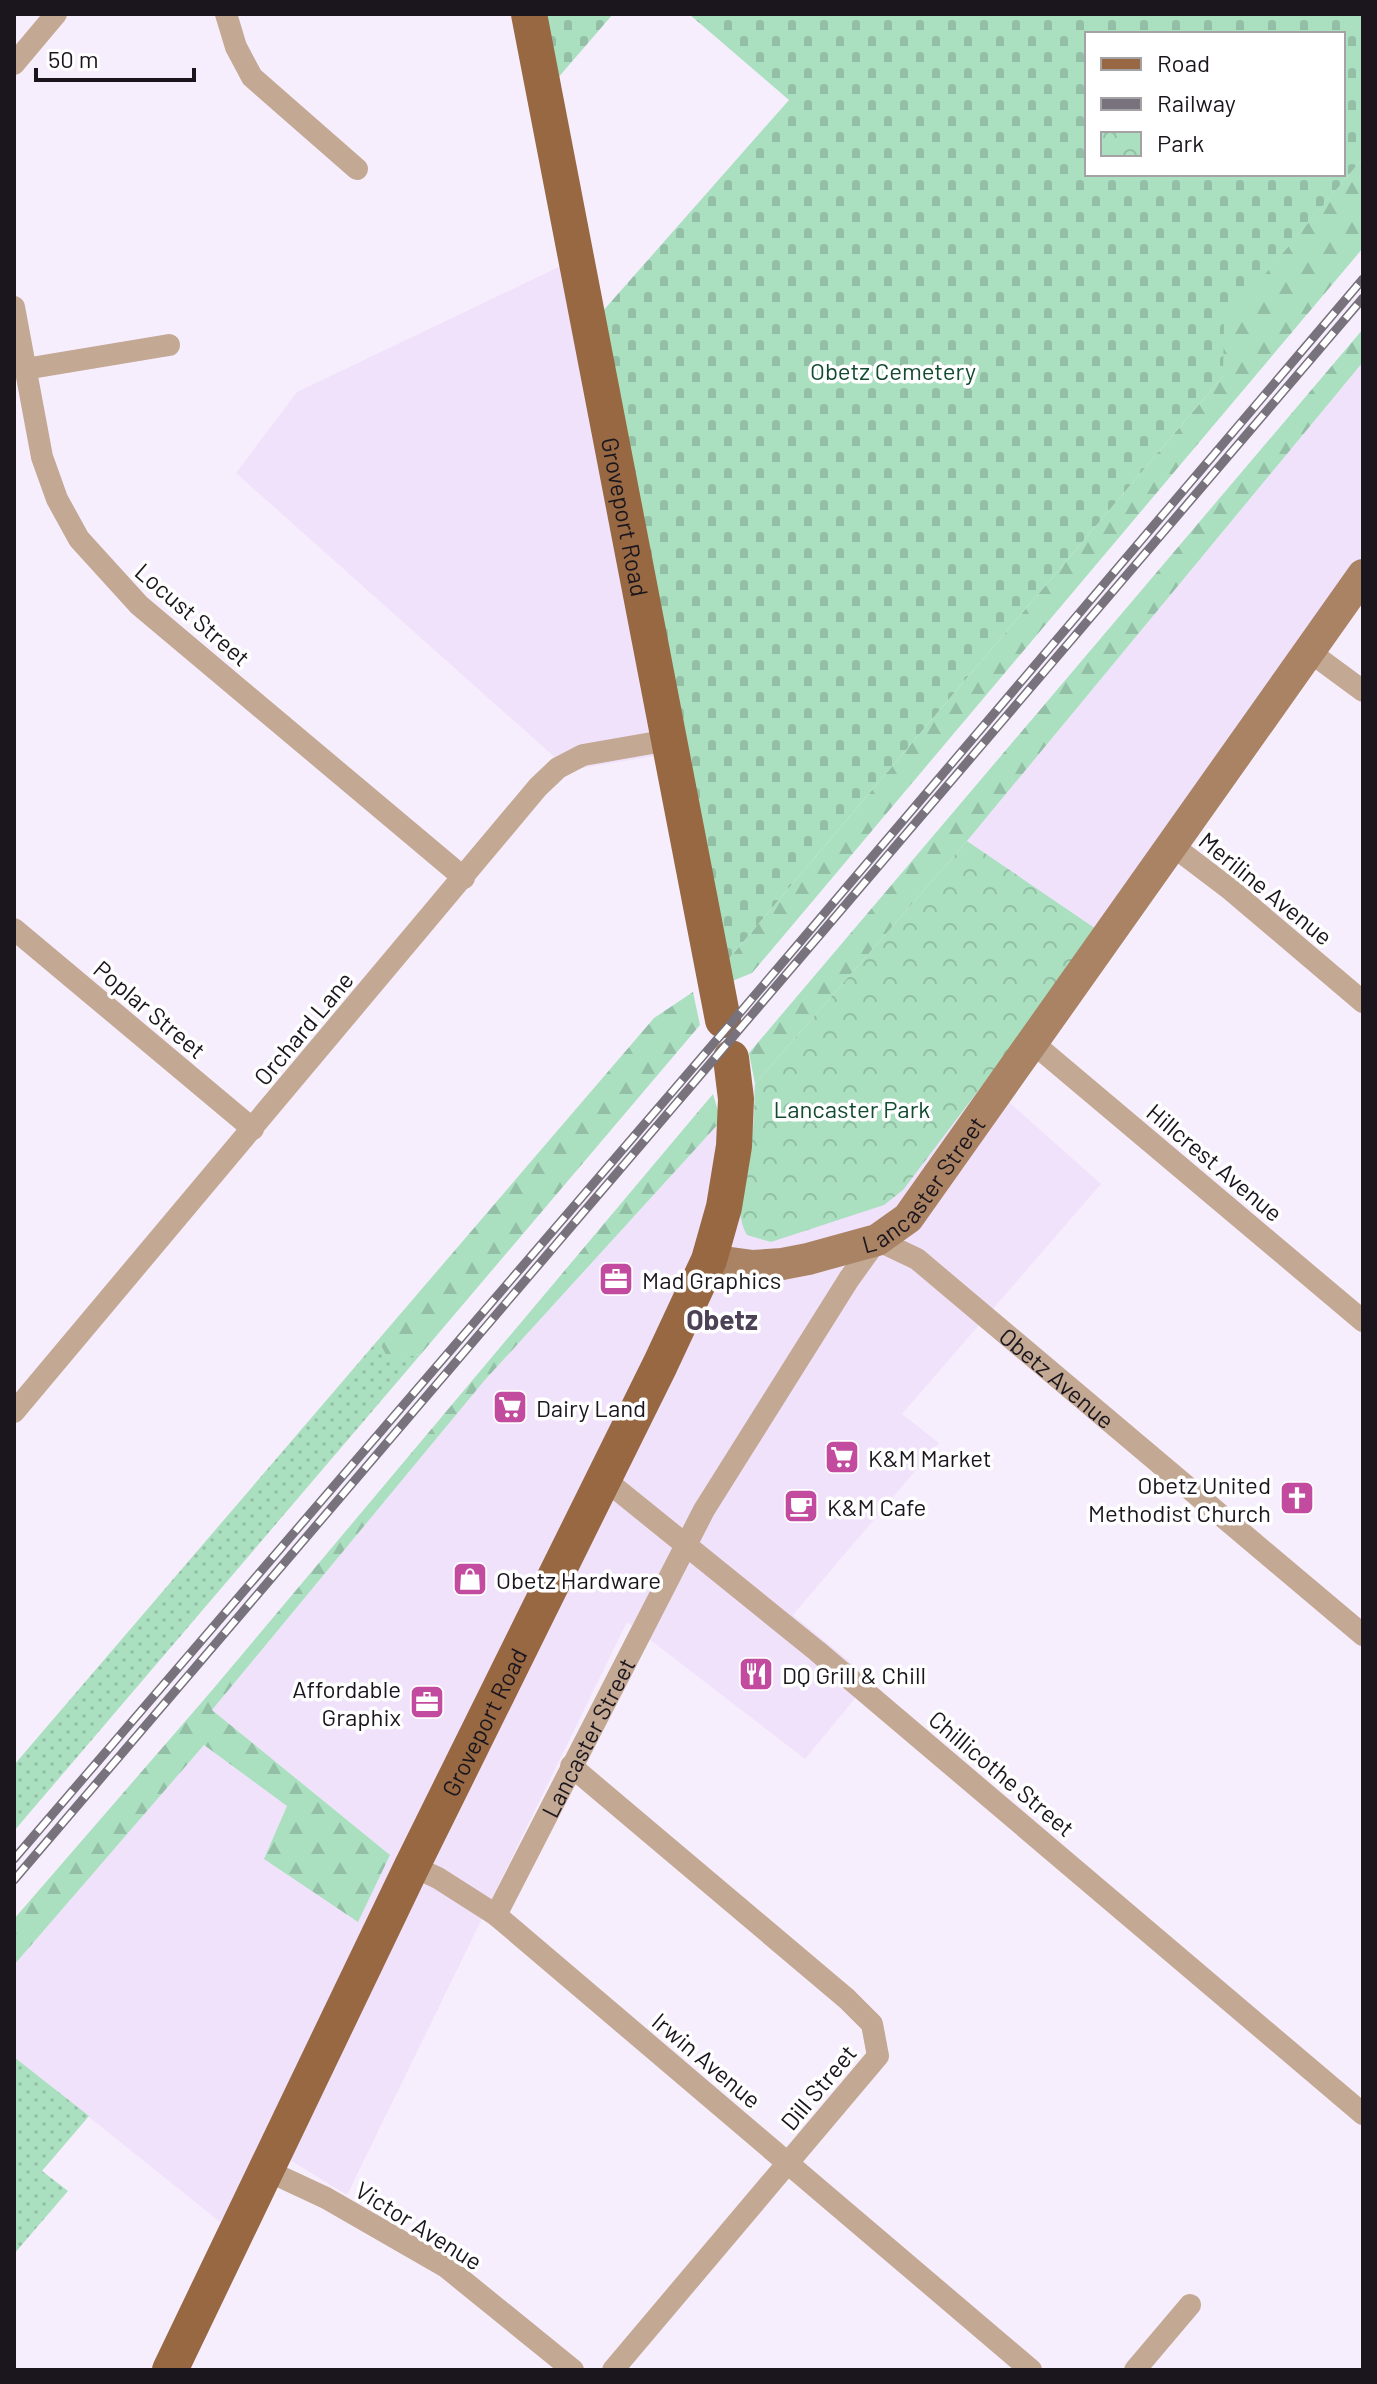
<svg xmlns="http://www.w3.org/2000/svg" width="1377" height="2384" font-family="Barlow,sans-serif">
	<style>
		.built { fill: #f1e2fb }
		.grass { fill: url(#grass-dots) }
		.forest { fill: url(#forest-firs) }
		.cemetery { fill: url(#cemetery-stones); fill-rule: evenodd }
		.park { fill: url(#park-crowns) }
		.lines { fill: none; stroke-linecap: round; stroke-linejoin: round }
		.street { stroke: #c3a893; stroke-width: 22 }
		.secondary { stroke: #aa8364; stroke-width: 32 }
		.primary { stroke: #976842; stroke-width: 36 }
		.rail-casing { stroke: #78727d; stroke-width: 9 }
		.rail { stroke: #fff; stroke-width: 6; stroke-dasharray: 18; stroke-linecap: butt }
		.labels { text-anchor: middle; dominant-baseline: central; stroke-width: 7; stroke-linejoin: round; paint-order: stroke }
		.park-label { font-size: 24px; fill: #124b30; stroke: #fff }
		.street-label { font-size: 24px; fill: #1b161e; stroke: #fff }
		.poi-label { font-size: 24px; fill: #1b161e; stroke: #fff; text-anchor: start }
		.quarter-label { font-size: 28px; font-weight: bold; fill: #4d4155; stroke: #fff }
	</style>
	<defs>
		<pattern id="grass-dots" width="8" height="8" patternUnits="userSpaceOnUse" patternTransform="scale(2)"><rect width="8" height="8" fill="#aae0c0"/><path d="M2 2h.1M6 6h.1" fill="none" stroke="#92bfa5" stroke-width="1.8" stroke-linecap="round"/></pattern>
		<pattern id="forest-firs" width="22" height="20" patternUnits="userSpaceOnUse" patternTransform="scale(2)"><rect width="22" height="20" fill="#aae0c0"/><path d="M5 1l3.5 6h-7zM16 11l3.5 6h-7z" fill="#92bfa5"/></pattern>
		<pattern id="cemetery-stones" width="16" height="16" patternUnits="userSpaceOnUse" patternTransform="scale(2)"><rect width="16" height="16" fill="#aae0c0"/><path d="M2 7V4a2 2 0 0 1 4 0v3zM10 15v-3a2 2 0 0 1 4 0v3z" fill="#92bfa5"/></pattern>
		<pattern id="park-crowns" width="20" height="18" patternUnits="userSpaceOnUse" patternTransform="scale(2)"><rect width="20" height="18" fill="#aae0c0"/><path d="M2 6a3 3 0 1 1 6 0M12 15a3 3 0 1 1 6 0" fill="none" stroke="#92bfa5"/></pattern>
	</defs>
	<rect width="100%" height="100%" fill="#f7eefd"/>
	<path class="built" d="M590 252 686 751 569 770 236 473 297 392Z
		M1363 362V556L990 1085 1101 1184 902 1414 939 1443 793 1615 871 1679 805 1759 627 1622 347 2195 285 2157 248 2177 220 2222 14 2057V1965L204 1745 288 1806 389 1854 212 1710 484 1381 755 1084 967 841Z"/>
	<path class="grass" d="M378 1340 389 1359 421 1354 14 1831V1765Z
		M14 2057 89 2116 42 2171 68 2191 14 2254Z"/>
	<path class="forest" d="M1363 158V248L752 973 730 982 727 961 1223 376V323Z
		M1363 329V362L967 841 755 1084 749 1053Z
		M693 992 700 1025 421 1354 389 1360 378 1340 654 1018Z
		M713 1094 721 1121 484 1381 212 1710 390 1855 358 1922 264 1859 287 1806 204 1745 14 1965V1919L208 1695Z"/>
	<path class="cemetery" d="M545 14H613L557 79Z
		M689 14H1363V158L1224 323 1223 376 727 961 602 312 789 100ZM1087 34H1343V174H1087Z"/>
	<path class="park" d="M967 841 1099 931 903 1190 884 1205 771 1242 747 1235C730 1205 748 1167 752 1135 755 1119 754 1101 755 1084Z"/>
	<g class="lines">
		<g class="street">
			<path d="M226 14 236 47 252 77 357 169"/>
			<path d="M14 64 56 14"/>
			<path d="M14 307 42 457 57 499 79 539 139 605 464 878"/>
			<path d="M25 369 169 345"/>
			<path d="M1310 652 1363 691"/>
			<path d="M1173 846 1231 890 1363 1002"/>
			<path d="M14 929 253 1129"/>
			<path d="M1033 1043 1363 1321"/>
			<path d="M14 1412 538 787 558 768 583 755 669 740"/>
			<path d="M603 1478 817 1651 1363 2114"/>
			<path d="M571 1766 847 1999 872 2024 878 2056 613 2370"/>
			<path d="M412 1866 438 1878 496 1915 1031 2370"/>
			<path id="s1" d="M496 1915 704 1510 849 1279 877 1240 917 1259 1363 1635"/>
			<path d="M266 2170 326 2198 446 2267 573 2370"/>
			<path d="M1135 2370 1190 2305"/>
		</g>
		<path class="secondary" id="s2" d="M709 1260 753 1266 782 1264 808 1259 877 1240 908 1218 1363 575"/>
		<g class="primary">
			<path id="s3" d="M529 14 723 1020"/>
			<path id="s4" d="M170 2370 412 1866 660 1365 709 1260 724 1207 734 1146 736 1099 731 1058"/>
		</g>
		<g class="rail-casing">
			<path id="rail" d="M14 1859 738 1015 1363 279
				M14 1880 1363 298"/>
		</g>
		<use href="#rail" class="rail"/>
	</g>
	<defs>
		<g id="office-square" transform="scale(1.8)"><rect x="-9" y="-9" width="18" height="18" rx="4" fill="#c34b9f" stroke="#fff"/><path d="M-6-3h4V-5.5h4V-3h4V5H-6ZM-1-4.5V-3h2v-1.5ZM-6 0V1H6V0Z" fill="#fff"/></g>
		<g id="supermarket-square" transform="scale(1.8)"><rect x="-9" y="-9" width="18" height="18" rx="4" fill="#c34b9f" stroke="#fff"/><path d="M-6-5.5h2.5l.6 2H6L4.5 2H-2.5L-4.4-4H-6ZM-1.5 3.2a1.3 1.3 0 1 0 .1 0ZM3 3.2a1.3 1.3 0 1 0 .1 0Z" fill="#fff"/></g>
		<g id="church-square" transform="scale(1.8)"><rect x="-9" y="-9" width="18" height="18" rx="4" fill="#c34b9f" stroke="#fff"/><path d="M-1.2-6h2.4v3.5h3.3v2.4h-3.3V6h-2.4V-.1h-3.3v-2.4h3.3Z" fill="#fff"/></g>
		<g id="cafe-square" transform="scale(1.8)"><rect x="-9" y="-9" width="18" height="18" rx="4" fill="#c34b9f" stroke="#fff"/><path d="M-5.5-4.5H6V0H3Q3 3.5 0 3.5H-2.5Q-5.5 3.5-5.5 0ZM3-3.2v2h1.7v-2ZM-6 4.5H4V6H-6Z" fill="#fff"/></g>
		<g id="shop-square" transform="scale(1.8)"><rect x="-9" y="-9" width="18" height="18" rx="4" fill="#c34b9f" stroke="#fff"/><path d="M-5-2.5h2.3a2.7 3.5 0 0 1 5.4 0H5L5.5 6h-11ZM-1.5-2.5h3a1.5 2.3 0 0 0-3 0Z" fill="#fff"/></g>
		<g id="restaurant-square" transform="scale(1.8)"><rect x="-9" y="-9" width="18" height="18" rx="4" fill="#c34b9f" stroke="#fff"/><path d="M-5-6h1v4h1v-4h1v4h1v-4h1v5L-1.5 .5V6h-2V.5L-5-1ZM5-6V6H3V1.5H1.5Q1.5-4 5-6Z" fill="#fff"/></g>
	</defs>
	<g fill-rule="evenodd">
		<use href="#office-square" x="616" y="1279"/>
		<use href="#supermarket-square" x="510" y="1407"/>
		<use href="#supermarket-square" x="842" y="1457"/>
		<use href="#church-square" x="1297" y="1498"/>
		<use href="#cafe-square" x="801" y="1506"/>
		<use href="#shop-square" x="470" y="1579"/>
		<use href="#restaurant-square" x="756" y="1674"/>
		<use href="#office-square" x="427" y="1702"/>
	</g>
	<g class="labels">
		<g class="park-label">
			<text x="893" y="370">Obetz Cemetery</text>
			<text x="852" y="1108">Lancaster Park</text>
		</g>
		<g class="street-label">
			<text stroke="none"><textPath href="#s3" startOffset="512">Groveport Road</textPath></text>
			<text transform="translate(193 614) rotate(41)">Locust Street</text>
			<text transform="translate(1266 888) rotate(39)">Meriline Avenue</text>
			<text transform="translate(150 1009) rotate(40)">Poplar Street</text>
			<text transform="translate(303 1028) rotate(-50)">Orchard Lane</text>
			<text transform="translate(1215 1162) rotate(40)">Hillcrest Avenue</text>
			<text stroke="none"><textPath href="#s2" startOffset="244">Lancaster Street</textPath></text>
			<text stroke="none"><textPath href="#s1" startOffset="1004">Obetz Avenue</textPath></text>
			<text stroke="none"><textPath href="#s4" startOffset="720">Groveport Road</textPath></text>
			<text stroke="none"><textPath href="#s1" startOffset="200">Lancaster Street</textPath></text>
			<text transform="translate(1002 1773) rotate(40)">Chillicothe Street</text>
			<text transform="translate(707 2060) rotate(40)">Irwin Avenue</text>
			<text transform="translate(818 2087) rotate(-50)">Dill Street</text>
			<text transform="translate(419 2225) rotate(32)">Victor Avenue</text>
		</g>
		<g class="poi-label">
			<text x="642" y="1279">Mad Graphics</text>
			<text x="536" y="1407">Dairy Land</text>
			<text x="868" y="1457">K&amp;M Market</text>
			<text x="1271" y="1484" text-anchor="end">Obetz United<tspan x="1271" dy="28">Methodist Church</tspan></text>
			<text x="827" y="1506">K&amp;M Cafe</text>
			<text x="496" y="1579">Obetz Hardware</text>
			<text x="782" y="1674">DQ Grill &amp; Chill</text>
			<text x="401" y="1688" text-anchor="end">Affordable<tspan x="401" dy="28">Graphix</tspan></text>
		</g>
		<g class="quarter-label">
			<text x="722" y="1319">Obetz</text>
		</g>
	</g>
	<rect width="1377" height="2384" fill="none" stroke="#1b161e" stroke-width="32"/>
	<rect x="1085" y="32" width="260" height="144" fill="#ffffff" stroke="#a4a2a5" stroke-width="2"/>
	<rect x="1101" y="58" width="40" height="12" fill="#976842" stroke="#a4a2a5" stroke-width="2"/>
	<text x="1157" y="72" font-size="24" fill="#1b161e">Road</text>
	<rect x="1101" y="98" width="40" height="12" fill="#78727d" stroke="#a4a2a5" stroke-width="2"/>
	<text x="1157" y="112" font-size="24" fill="#1b161e">Railway</text>
	<rect x="1101" y="132" width="40" height="24" fill="url(#park-crowns)" stroke="#a4a2a5" stroke-width="2"/>
	<text x="1157" y="152" font-size="24" fill="#1b161e">Park</text>
	<path d="M36 68v12h158v-12" fill="none" stroke="#1b161e" stroke-width="4"/>
	<text x="48" y="68" font-size="24" fill="#1b161e" stroke="#ffffff" stroke-width="6" paint-order="stroke">50 m</text>
</svg>
